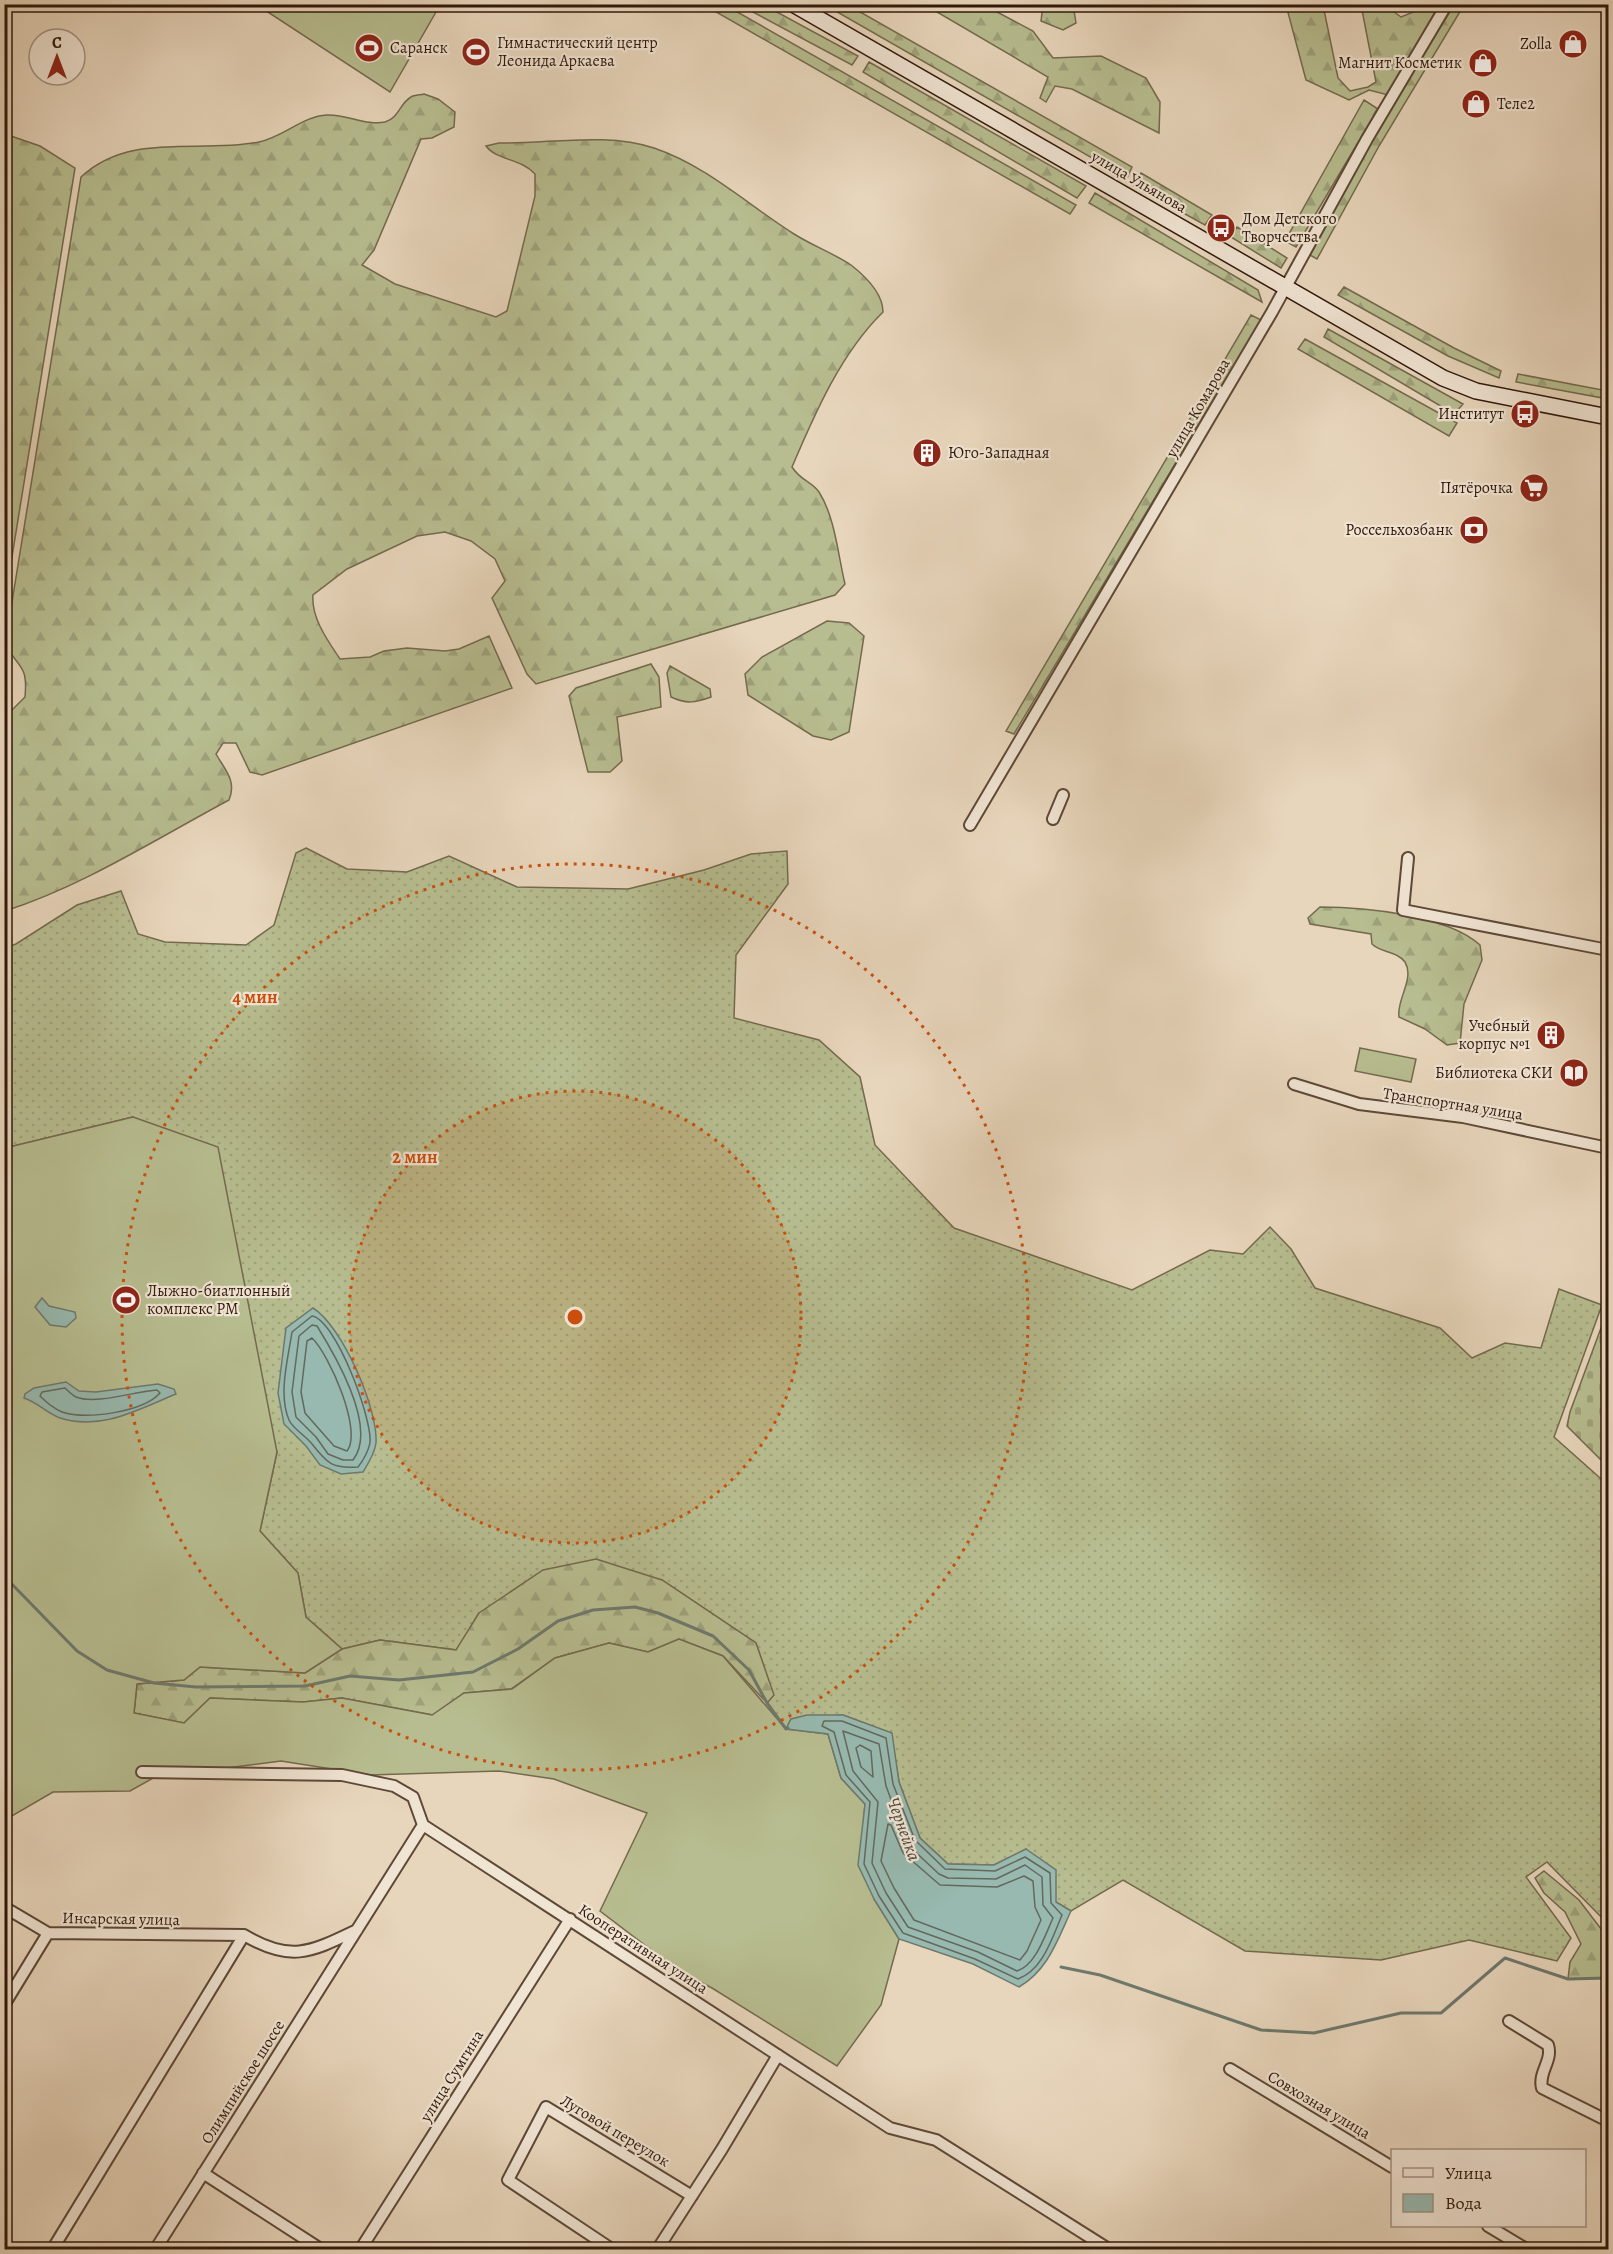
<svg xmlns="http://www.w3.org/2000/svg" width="1613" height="2254" font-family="Alegreya,serif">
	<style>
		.grass { fill: url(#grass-dots); stroke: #746a4e; stroke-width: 1.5 }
		.forest { fill: url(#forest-firs); stroke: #746a4e; stroke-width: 1.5 }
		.cemetery { fill: url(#cemetery-stones); stroke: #746a4e; stroke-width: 1.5 }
		.garden { fill: #b7bd90; stroke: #746a4e; stroke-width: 1.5 }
		.water { fill: #97b9af; stroke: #6e796d; stroke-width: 1.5 }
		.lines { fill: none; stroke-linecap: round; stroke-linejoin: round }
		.shore { stroke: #64685d; stroke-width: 1.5 }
		.stream { stroke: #6e796d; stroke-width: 3 }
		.street-casing { stroke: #5e4837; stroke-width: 14 }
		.secondary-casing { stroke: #30180b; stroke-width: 18 }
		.street { stroke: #f0e4d3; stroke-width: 10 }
		.secondary { stroke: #f0e4d3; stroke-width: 15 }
		.ring { fill: none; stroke: #cc4f0c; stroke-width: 3; stroke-dasharray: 3 6 }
		.labels { text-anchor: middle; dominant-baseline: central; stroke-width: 4.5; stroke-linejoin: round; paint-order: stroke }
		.poi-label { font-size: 16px; fill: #30180b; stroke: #f0e4d3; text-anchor: end }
		.street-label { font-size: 16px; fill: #30180b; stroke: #f0e4d3 }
		.water-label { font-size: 18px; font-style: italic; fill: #4f483c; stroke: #f0e4d3 }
		.centre { fill: #cc4f0c; stroke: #f0e4d3; stroke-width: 3 }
		.ring-label { font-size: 18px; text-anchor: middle; font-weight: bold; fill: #cc4f0c; stroke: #f0e4d3; stroke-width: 4.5; stroke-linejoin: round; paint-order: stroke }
	</style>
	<defs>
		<pattern id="grass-dots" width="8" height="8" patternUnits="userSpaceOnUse" patternTransform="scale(1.5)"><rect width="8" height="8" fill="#b7bd90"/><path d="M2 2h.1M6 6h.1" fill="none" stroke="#9ea27b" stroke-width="1.8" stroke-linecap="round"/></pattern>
		<pattern id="forest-firs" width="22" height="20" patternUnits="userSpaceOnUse" patternTransform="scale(1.5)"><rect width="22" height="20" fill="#b7bd90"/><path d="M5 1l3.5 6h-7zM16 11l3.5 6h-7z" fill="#9ea27b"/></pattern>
		<pattern id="cemetery-stones" width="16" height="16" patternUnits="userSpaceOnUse" patternTransform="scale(1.5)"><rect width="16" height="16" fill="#b7bd90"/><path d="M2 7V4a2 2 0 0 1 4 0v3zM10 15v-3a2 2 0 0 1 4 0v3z" fill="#9ea27b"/></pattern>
	</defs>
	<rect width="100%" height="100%" fill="#e8d6bc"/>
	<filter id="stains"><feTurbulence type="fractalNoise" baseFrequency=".00333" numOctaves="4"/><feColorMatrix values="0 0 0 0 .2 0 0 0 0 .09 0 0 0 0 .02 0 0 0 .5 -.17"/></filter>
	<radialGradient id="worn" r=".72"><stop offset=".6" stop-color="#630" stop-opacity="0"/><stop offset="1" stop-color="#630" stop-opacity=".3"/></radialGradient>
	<path class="grass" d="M306 848 347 869 407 872 449 856 517 887 628 889 704 870 751 854 787 851 788 884 736 955 734 1018 819 1040 860 1077 875 1145 954 1228 1132 1290 1210 1250 1243 1254 1270 1227 1291 1249 1315 1288 1440 1328 1472 1358 1505 1343 1541 1348 1559 1289 1602 1305 1554 1437 1608 1485V1924L1547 1862 1526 1877 1571 1938 1557 1961 1469 1940 1381 1960 1245 1951 1123 1880 1071 1911 1056 1902 1026 1849 994 1865 948 1864 920 1838 899 1782 891 1733 843 1715 791 1719 786 1729 767 1703 773 1695 756 1643 662 1580 479 1613 457 1650 380 1640 342 1649 306 1617 298 1573 260 1531 277 1452 133 1117 5 1148V948L16 944 77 905 121 891 138 934 165 942 246 945 274 925 296 853Z"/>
	<path class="forest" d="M704 5H725L1076 205 1070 214Z
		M740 5H764L858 56 852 65Z
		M825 5H848L1132 167 1127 178Z
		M925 5H984L1033 31 1053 58 1101 56 1146 78 1160 102 1159 133 1072 89 1055 86 1046 102 1040 98 1048 77Z
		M1043 5H1073L1076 23 1063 30 1041 21Z
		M1286 5H1323L1338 78 1350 91 1368 87 1376 82 1361 5H1385L1401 17 1421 9 1422 5H1439L1388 95 1369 90 1349 100 1306 80Z
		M1454 5H1464L1379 146 1317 259 1308 254 1370 141Z
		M869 62 1086 186 1077 198 863 72Z
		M424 94 438 99 455 112 454 127 432 138 421 139 374 250 362 265 395 284 496 317 507 311 535 196V174C521 158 497 161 486 146L499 143C549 144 606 132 654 148 707 166 748 205 794 234 813 246 833 253 851 265 865 276 883 294 883 312 841 353 815 413 792 467 801 481 811 481 819 492 835 517 838 555 845 584L835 595 536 684 527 674 492 598 505 581 495 559 471 541 445 532 417 536 347 569 313 595C311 618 328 641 340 659L370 657 384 651 407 648 445 651 459 649 489 636 512 688 262 775 250 772 236 743H223L216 754C225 770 237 781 229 800 156 839 83 886 5 911V717L25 697C28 665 19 668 5 645L81 177C130 131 199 154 259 142 283 137 303 116 327 115 346 114 367 126 385 122 399 118 400 103 411 97 414 95 421 95 424 94Z
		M1364 100 1378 109 1296 247 1285 241Z
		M5 134 40 146 75 168 5 600Z
		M1141 173 1212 215 1205 225 1134 186Z
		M1095 193 1258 290 1262 302 1089 203Z
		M1237 227 1287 258 1281 268 1231 237Z
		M1344 287 1454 348 1501 371 1499 378 1448 356 1338 295Z
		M1251 315 1261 320 1014 734 1006 731Z
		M1328 329 1463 404 1454 414 1324 337Z
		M1305 339 1457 423 1449 436 1298 349Z
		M1518 374 1608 391V399L1516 382Z
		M827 621 849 623 864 636 849 732 831 740 813 736 748 695 745 674 762 657Z
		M651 664 659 677 661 707 617 717 622 761 610 772H588L569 696 576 688Z
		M670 666 710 689 711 697C695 703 686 704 671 697L667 673Z
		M1320 907C1364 907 1447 915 1480 945L1482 960 1464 1004 1460 1043 1447 1045 1425 1029 1399 1017C1396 1000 1415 979 1405 962 1397 951 1381 953 1372 944L1371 934 1310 924 1308 918Z
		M596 1559 662 1580 756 1643 774 1695 767 1703 723 1656 679 1639 648 1652 609 1643 555 1658 511 1689 464 1693 433 1715 342 1698 303 1702 210 1698 184 1723 134 1713 137 1684 184 1680 200 1667 305 1673 342 1649 380 1640 456 1650 479 1613 543 1570Z
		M1544 1871 1579 1900 1608 1938V1978L1568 1979 1570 1962 1581 1944 1565 1912 1544 1893 1535 1878Z"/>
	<path class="cemetery" d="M1608 1309V1467L1567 1426 1570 1412Z"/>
	<path class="garden" d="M257 5H440L390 92Z
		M1360 1048 1416 1059 1411 1082 1355 1071Z
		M133 1117 218 1147 277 1452 260 1531 298 1573 306 1617 342 1649 305 1673 200 1667 184 1680 137 1684 134 1713 184 1723 210 1698 303 1702 342 1698 432 1715 464 1693 512 1689 555 1658 609 1643 648 1652 679 1639 723 1656 786 1729 828 1734 841 1778 865 1804 863 1828 874 1899 899 1939 881 2005 837 2066 712 1988 679 1971 600 1911 647 1813 554 1779 499 1771 370 1775 281 1761 155 1777 130 1791 53 1792 5 1820V1148Z"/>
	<path class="water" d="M42 1298 49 1306 75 1312 76 1318 66 1327 50 1325 35 1307Z
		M313 1308C342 1326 378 1408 376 1443 375 1452 368 1464 363 1472L341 1474 320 1465 306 1446 284 1424 278 1393 286 1328Z
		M66 1382 79 1391 96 1392 158 1384 174 1389 176 1394C139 1409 102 1431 60 1418 48 1414 37 1402 24 1398L25 1394 34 1388Z
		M807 1715H843L892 1733 899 1782 920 1838 948 1864 994 1865 1026 1849 1056 1870V1902L1071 1911C1057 1941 1048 1970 1019 1987L973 1964 899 1939 874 1899 858 1865 865 1804 841 1778 828 1734 786 1729 791 1719Z"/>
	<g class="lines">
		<path class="shore" d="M312 1316C336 1320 372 1418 370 1442 369 1450 363 1461 358 1467 332 1469 327 1463 312 1444 306 1436 293 1429 289 1420 278 1394 288 1359 292 1332Z
			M312 1325 317 1326C335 1355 378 1428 353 1460H343L328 1454 316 1437 296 1417 292 1392 299 1336Z
			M312 1338C329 1354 363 1431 347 1451L334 1446 305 1413 301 1392 307 1341Z
			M65 1388C68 1391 72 1395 76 1397 96 1405 136 1391 157 1390L160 1393C143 1412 87 1420 62 1412 55 1409 45 1401 40 1396L42 1392Z
			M824 1721H842L886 1738 893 1784 915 1840 945 1869 995 1871 1025 1857 1050 1873 1051 1903 1062 1915C1052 1938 1043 1970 1018 1979L975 1959 903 1933 879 1896 864 1864 870 1802 846 1775 834 1732 822 1726Z
			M843 1731 879 1744 886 1786 908 1845 939 1874 948 1878 996 1879 1025 1865 1042 1877 1043 1905 1053 1918C1045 1935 1036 1965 1017 1971L978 1952 908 1927 886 1893 872 1863 878 1802 853 1771Z
			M860 1745 871 1751 873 1777 861 1767 856 1748Z
			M888 1824 891 1825 903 1853 940 1885 997 1887 1024 1876 1033 1881 1035 1907 1041 1920 1027 1951 1020 1960 914 1920 894 1888 881 1861Z"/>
		<path class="stream" d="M4 1576 77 1651 107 1670 154 1683 196 1687 305 1686 350 1676 399 1680 473 1672 518 1649 558 1621 593 1610 635 1607 658 1613 713 1636 749 1670 767 1703 786 1729 788 1728
			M1061 1967 1100 1975 1261 2030 1314 2033 1401 2013H1441L1505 1958 1568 1979 1608 1978"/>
		<g class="street-casing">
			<path id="street" d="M1053 819 1063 795
				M970 825 1272 312 1367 139 1447 4
				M1408 858 1403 910 1608 950
				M1294 1084 1359 1104 1463 1117 1608 1148
				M142 1772 342 1775 394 1786 413 1797 423 1825 890 2128 936 2140 1110 2250
				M4 1907 48 1933 244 1935
				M244 1935C291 1963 311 1952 357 1930
				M4 2005 48 1933
				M1509 2021 1548 2045C1553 2061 1538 2072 1542 2088L1608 2121
				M1230 2069 1392 2167
				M203 2173 322 2250
				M1488 2226 1528 2250
				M52 2250 244 1935
				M155 2250 423 1825
				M360 2250 570 1919
				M613 2250 508 2180 546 2107 692 2196
				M657 2250 722 2149 778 2055"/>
		</g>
		<g class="secondary-casing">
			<path id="secondary" d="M793 4 1443 378 1476 391 1608 417"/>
		</g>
		<use href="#street" class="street"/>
		<use href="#secondary" class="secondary"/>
	</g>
	<circle cx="575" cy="1317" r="226" fill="#cc4f0c" fill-opacity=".12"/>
	<g class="ring">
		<circle cx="575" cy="1317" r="226"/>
		<circle cx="575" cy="1317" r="453"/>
	</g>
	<defs>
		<g id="shop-disc" transform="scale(1.5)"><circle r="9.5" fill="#8f2418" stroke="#f0e4d3"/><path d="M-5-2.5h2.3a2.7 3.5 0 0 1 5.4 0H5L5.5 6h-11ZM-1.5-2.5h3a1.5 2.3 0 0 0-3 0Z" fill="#fff"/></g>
		<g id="stadium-disc" transform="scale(1.5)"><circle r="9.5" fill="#8f2418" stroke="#f0e4d3"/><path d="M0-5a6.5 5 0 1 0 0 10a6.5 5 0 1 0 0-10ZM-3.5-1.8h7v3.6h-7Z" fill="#fff"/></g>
		<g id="bus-disc" transform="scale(1.5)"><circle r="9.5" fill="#8f2418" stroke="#f0e4d3"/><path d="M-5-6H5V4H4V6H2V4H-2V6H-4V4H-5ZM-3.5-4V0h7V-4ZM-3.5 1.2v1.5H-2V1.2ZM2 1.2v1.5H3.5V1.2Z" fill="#fff"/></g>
		<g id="building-disc" transform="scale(1.5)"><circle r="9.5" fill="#8f2418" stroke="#f0e4d3"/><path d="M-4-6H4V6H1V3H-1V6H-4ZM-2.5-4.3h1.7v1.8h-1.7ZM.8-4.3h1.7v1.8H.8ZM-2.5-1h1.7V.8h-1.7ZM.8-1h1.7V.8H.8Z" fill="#fff"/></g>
		<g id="supermarket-disc" transform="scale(1.5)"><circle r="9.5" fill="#8f2418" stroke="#f0e4d3"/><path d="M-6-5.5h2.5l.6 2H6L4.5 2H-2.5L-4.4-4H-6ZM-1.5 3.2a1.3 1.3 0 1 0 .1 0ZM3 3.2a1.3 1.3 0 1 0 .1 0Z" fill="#fff"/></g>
		<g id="bank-disc" transform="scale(1.5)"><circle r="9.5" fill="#8f2418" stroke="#f0e4d3"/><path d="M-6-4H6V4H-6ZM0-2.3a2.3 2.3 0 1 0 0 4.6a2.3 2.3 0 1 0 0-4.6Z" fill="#fff"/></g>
		<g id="library-disc" transform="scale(1.5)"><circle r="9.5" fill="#8f2418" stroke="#f0e4d3"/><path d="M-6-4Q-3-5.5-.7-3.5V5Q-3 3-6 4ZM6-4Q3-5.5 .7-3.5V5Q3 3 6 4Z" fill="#fff"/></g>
	</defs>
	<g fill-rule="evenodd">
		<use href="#shop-disc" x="1573" y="44"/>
		<use href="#stadium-disc" x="369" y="48"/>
		<use href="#stadium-disc" x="476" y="52"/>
		<use href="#shop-disc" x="1483" y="63"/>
		<use href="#shop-disc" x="1476" y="104"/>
		<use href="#bus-disc" x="1221" y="228"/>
		<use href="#bus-disc" x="1525" y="414"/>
		<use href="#building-disc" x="927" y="453"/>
		<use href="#supermarket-disc" x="1534" y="488"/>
		<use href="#bank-disc" x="1474" y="530"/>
		<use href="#building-disc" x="1551" y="1035"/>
		<use href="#library-disc" x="1574" y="1073"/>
		<use href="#stadium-disc" x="126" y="1300"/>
	</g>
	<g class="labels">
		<g class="poi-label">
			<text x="497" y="43" text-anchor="start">Гимнастический центр<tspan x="497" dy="18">Леонида Аркаева</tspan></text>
			<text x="1552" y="44">Zolla</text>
			<text x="390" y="48" text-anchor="start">Саранск</text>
			<text x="1462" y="63">Магнит Косметик</text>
			<text x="1497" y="104" text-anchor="start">Теле2</text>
			<text x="1242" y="219" text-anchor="start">Дом Детского<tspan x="1242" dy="18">Творчества</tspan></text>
			<text x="1504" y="414">Институт</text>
			<text x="948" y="453" text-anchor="start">Юго-Западная</text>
			<text x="1513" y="488">Пятёрочка</text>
			<text x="1453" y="530">Россельхозбанк</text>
			<text x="1530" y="1026">Учебный<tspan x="1530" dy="18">корпус №1</tspan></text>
			<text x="1553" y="1073">Библиотека СКИ</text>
			<text x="147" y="1291" text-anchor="start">Лыжно-биатлонный<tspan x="147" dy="18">комплекс РМ</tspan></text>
		</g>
		<g class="street-label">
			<text transform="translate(1139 182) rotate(30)">улица Ульянова</text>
			<text transform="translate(1198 408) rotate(-60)">улица Комарова</text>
			<text transform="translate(1453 1104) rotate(9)">Транспортная улица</text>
			<text transform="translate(121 1919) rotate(1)">Инсарская улица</text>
			<text transform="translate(643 1949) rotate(33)">Кооперативная улица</text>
			<text transform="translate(452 2076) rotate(-58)">улица Сумгина</text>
			<text transform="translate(243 2082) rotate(-58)">Олимпийское шоссе</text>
			<text transform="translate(1319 2105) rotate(31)">Совхозная улица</text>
			<text transform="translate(615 2131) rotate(31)">Луговой переулок</text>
		</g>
		<g class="water-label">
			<text transform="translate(904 1829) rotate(70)">Чернейка</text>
		</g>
	</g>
	<circle cx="575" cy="1317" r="9" class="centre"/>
	<g class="ring-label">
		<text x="255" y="1003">4 мин</text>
		<text x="415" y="1163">2 мин</text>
	</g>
	<rect width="1613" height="2254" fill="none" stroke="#e8d6bc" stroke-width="24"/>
	<rect x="6" y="6" width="1601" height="2242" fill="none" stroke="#30180b" stroke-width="3"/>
	<rect x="12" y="12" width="1589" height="2230" fill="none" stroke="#30180b" stroke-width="1.5"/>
	<rect x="1391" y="2149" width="195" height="78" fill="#f0e4d3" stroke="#a39283" stroke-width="1.5"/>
	<rect x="1403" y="2168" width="30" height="9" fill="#f0e4d3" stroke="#a39283" stroke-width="1.5"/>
	<text x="1445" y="2179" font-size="18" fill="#30180b">Улица</text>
	<rect x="1403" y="2194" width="30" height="18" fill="#97b9af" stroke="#a39283" stroke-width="1.5"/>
	<text x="1445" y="2209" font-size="18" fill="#30180b">Вода</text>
	<g transform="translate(57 57)"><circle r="28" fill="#f0e4d3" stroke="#a39283" stroke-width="1.5"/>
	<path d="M0-4.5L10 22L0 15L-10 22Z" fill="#8f2418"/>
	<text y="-9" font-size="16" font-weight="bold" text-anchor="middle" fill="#30180b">С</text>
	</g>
	<rect width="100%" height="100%" filter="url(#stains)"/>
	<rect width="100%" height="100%" fill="url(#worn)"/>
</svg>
